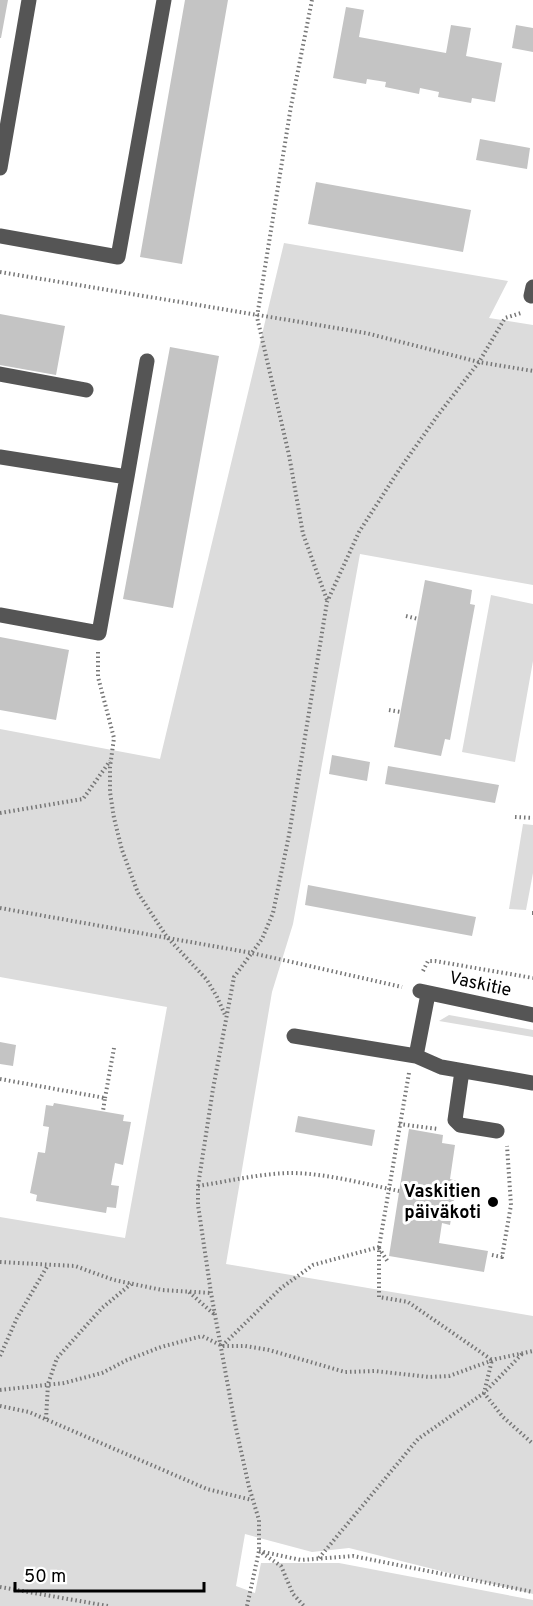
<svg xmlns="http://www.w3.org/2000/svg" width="533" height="1606" font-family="Overpass,sans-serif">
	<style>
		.green { fill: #dcdcdc }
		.building { fill: #c4c4c4 }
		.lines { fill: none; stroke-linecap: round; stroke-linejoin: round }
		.path { stroke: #777; stroke-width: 4; stroke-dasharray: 1.5 3; stroke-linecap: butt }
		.minor { stroke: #555; stroke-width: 15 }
		.poi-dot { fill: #000; stroke: #fff; stroke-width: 2 }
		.labels { text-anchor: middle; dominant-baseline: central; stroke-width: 6; stroke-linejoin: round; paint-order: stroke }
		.street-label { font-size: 18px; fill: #000; stroke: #fff }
		.poi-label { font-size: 18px; font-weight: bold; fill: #000; stroke: #fff; text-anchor: end }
	</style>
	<rect width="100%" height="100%" fill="#fff"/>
	<path class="green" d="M284 243 508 281 489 318 533 325V585L360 554 293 924 272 992 226 1264 533 1316V1594L349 1548 312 1552 245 1534 236 1586 255 1593 261 1563H339L533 1600V1606H0V1217L125 1238 167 1007 0 977V729L160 759Z
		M491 595 533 604V661L515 762 462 752Z
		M523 824 533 825V873L526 910 509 909Z
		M449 1015 533 1030V1037L439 1021Z"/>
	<path class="building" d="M0 0H8L1 38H0Z
		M185 0H228L182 264 140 257Z
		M346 7 364 10 359 37 446 53 451 25 471 28 466 56 502 63 495 102 472 98 471 103 438 97 439 92 420 88 419 94 385 87 386 82 367 79 366 84 333 78Z
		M516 25 533 28V52L512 48Z
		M480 139 530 148 527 169 476 160Z
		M316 182 471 210 463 252 308 224Z
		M0 314 65 326 56 375 0 365Z
		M170 347 219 356 173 608 123 599Z
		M425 580 472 590 470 604 475 605 450 740 445 739 441 756 394 747Z
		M0 637 69 650 56 720 0 710Z
		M332 755 370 762 367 781 329 774Z
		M388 766 499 785 495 803 385 784Z
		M308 885 476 917 472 936 305 905Z
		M0 1042 16 1045 13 1066 0 1064Z
		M54 1103 124 1115 123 1121 131 1122 123 1165 115 1163 111 1185 119 1186 116 1208 107 1207 106 1213 36 1201 37 1195 30 1193 38 1152 45 1153 49 1127 43 1126 46 1105 53 1106Z
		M298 1116 375 1130 372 1146 295 1132Z
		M409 1129 443 1135 442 1143 455 1145 450 1179 457 1181 450 1225 442 1223 439 1243 488 1251 484 1272 389 1256Z"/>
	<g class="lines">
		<path class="path" d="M312 0 291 106 257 317 289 455 303 534 327 600
			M0 272 366 333 479 362 533 371
			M406 616 418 619
			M98 652V677L114 738 110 767V792L114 818 122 850 138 893 167 937 207 980 217 997 226 1017
			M389 710 401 712
			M0 813 83 799 110 761
			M515 817 533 818
			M0 908 252 953 402 987
			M532 913H533
			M423 971 428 961H435L533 978
			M409 1073 379 1247V1297L408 1302 492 1360 484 1393 503 1417 533 1444
			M0 1079 105 1098 103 1111
			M105 1098 114 1048
			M399 1124 438 1129
			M198 1186C230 1181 262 1173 294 1173 329 1174 365 1184 399 1191
			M379 1248 388 1262
			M492 1255 502 1257 511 1205 507 1146
			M0 1262 75 1266 114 1280 162 1290 211 1293
			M189 1292 215 1315
			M222 1346 281 1288 313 1265 379 1247
			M0 1356 17 1318 48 1265
			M0 1390 64 1383 102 1373 127 1360 161 1347 202 1336 222 1346H245L269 1350 345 1372 375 1371 429 1377 449 1376 496 1359 533 1351
			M0 1406 29 1412 207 1489 252 1500
			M46 1419 48 1384 57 1358 102 1308 131 1284
			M259 1551 301 1560 353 1556 533 1592
			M262 1553 281 1566 293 1594 304 1606
			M319 1558 418 1439 484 1393 523 1353
			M0 1587 108 1606
			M247 1606 259 1551V1520L249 1487 234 1419 211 1293 198 1205V1186L213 1089 234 977 262 939 273 913 289 835 327 602 359 532 399 470 438 415 479 362 505 318 521 313"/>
		<path class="minor" d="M0 168 29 0
			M0 236 118 257 164 0
			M531 296 533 287
			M0 374 86 390
			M0 457 127 477 99 633 0 615
			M127 477 147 361
			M420 991 533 1015
			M294 1036 416 1056 441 1067 533 1083
			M416 1056 428 994
			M462 1071 455 1120 460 1125 497 1131"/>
	</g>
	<circle class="poi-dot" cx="493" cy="1202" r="6"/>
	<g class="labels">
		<g class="street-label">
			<text transform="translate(480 985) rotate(12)">Vaskitie</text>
		</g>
		<g class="poi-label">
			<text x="481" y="1192">Vaskitien<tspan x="481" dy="21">päiväkoti</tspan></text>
		</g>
	</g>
	<path d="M15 1582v9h189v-9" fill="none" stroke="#000000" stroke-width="3"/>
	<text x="24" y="1582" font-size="18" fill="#000000" stroke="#ffffff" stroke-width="4.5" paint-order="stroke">50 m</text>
</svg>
